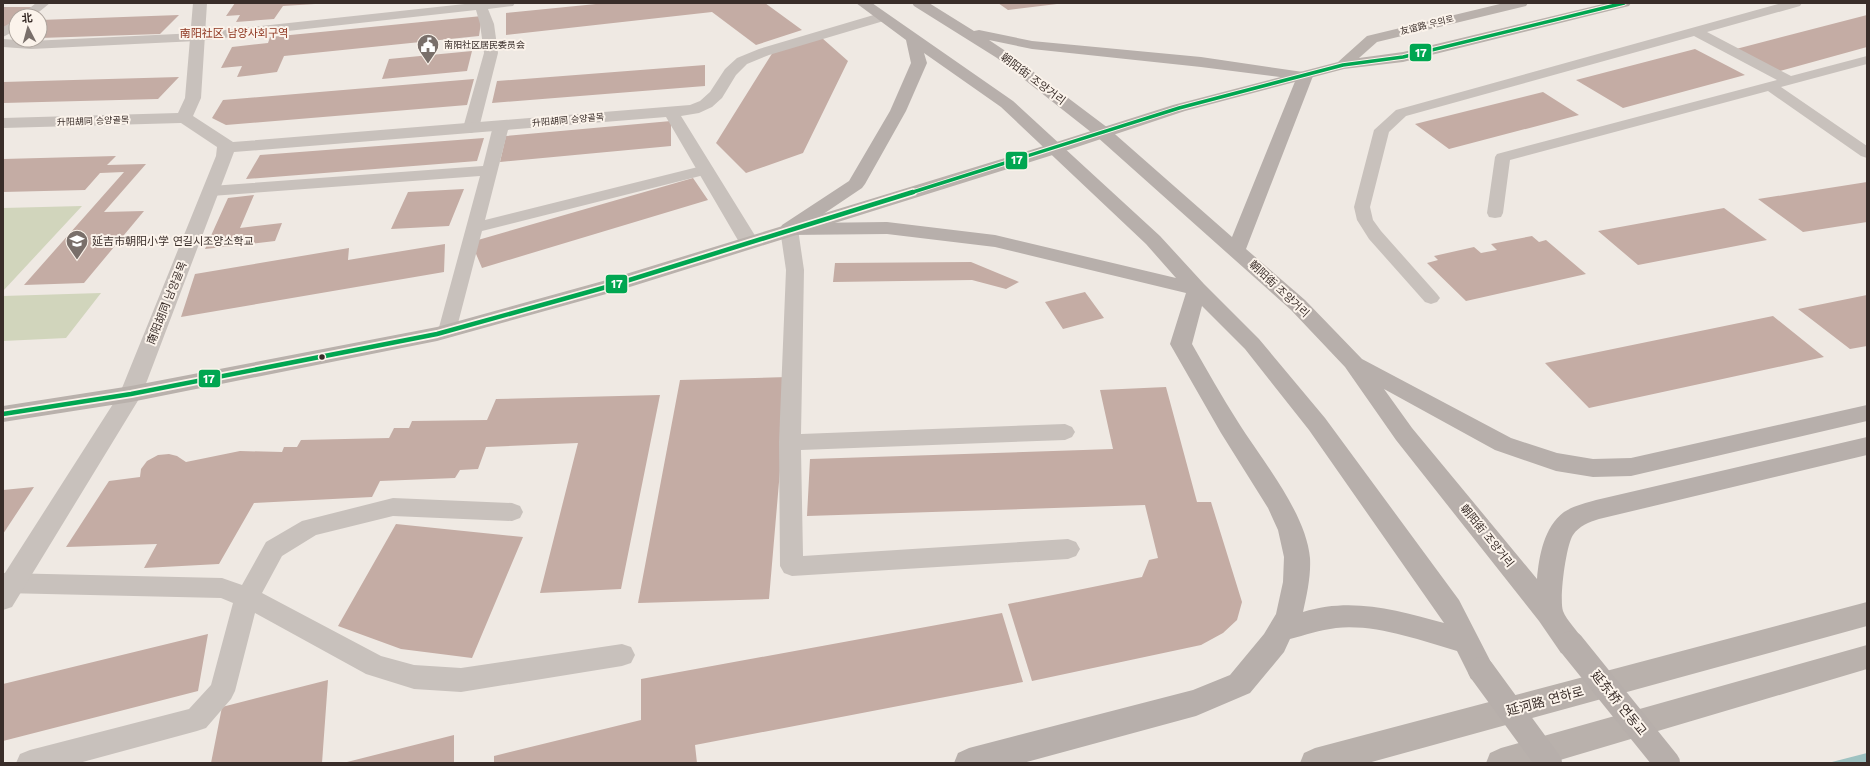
<svg xmlns="http://www.w3.org/2000/svg" width="1870" height="766" font-family="'Work Sans','Noto Sans SC','Noto Sans KR',sans-serif">
	<style>
		.green { fill: #d1d5bc }
		.water { fill: #9ec2c1 }
		.building { fill: #c4aca4 }
		.lines { fill: none; stroke-linecap: round; stroke-linejoin: round }
		.service { fill: #c8c1bc; fill-rule: evenodd }
		.minor { fill: #c8c1bc; fill-rule: evenodd }
		.secondary { fill: #b9b1ac; fill-rule: evenodd }
		.primary { fill: #b7afab; fill-rule: evenodd }
		.primary-bridge { stroke: #b7afab; stroke-width: 26 }
		.bus-1-far1-casing { stroke: #fbf3eb; stroke-width: 5.5 }
		.bus-1-casing { stroke: #fbf3eb; stroke-width: 8 }
		.bus-1-far1 { stroke: #00a651; stroke-width: 3.5 }
		.bus-1 { stroke: #00a651; stroke-width: 4.5 }
		.bus-dot { fill: #392d29; stroke: #fbf3eb; stroke-width: 1.5 }
		.labels { text-anchor: middle; dominant-baseline: central; stroke-width: 4; stroke-linejoin: round; paint-order: stroke }
		.far-street-label { font-size: 9px; fill: #392d29; stroke: #fbf3eb }
		.far-poi-label { font-size: 9px; fill: #392d29; stroke: #fbf3eb; text-anchor: start }
		.far-quarter-label { font-size: 11px; fill: #8d341e; stroke: #fbf3eb }
		.street-label { font-size: 11px; fill: #392d29; stroke: #fbf3eb }
		.poi-label { font-size: 11px; fill: #392d29; stroke: #fbf3eb; text-anchor: start }
		.near-street-label { font-size: 13px; fill: #392d29; stroke: #fbf3eb }
		.line-badge { stroke: #fbf3eb; stroke-width: 1.5 }
		.badge-label { font-size: 11px; text-anchor: middle; font-weight: bold; fill: #fff }
	</style>
	<rect width="100%" height="100%" fill="#efe9e3"/>
	<path class="green" d="M82 206 3 291V208Z
		M101 293 66 338 3 341V296Z"/>
	<path class="water" d="M1867 753V763H1828Z"/>
	<path class="building" d="M235 3H315V4L283 6 274 19 236 22 240 15 226 16Z
		M606 3H765L802 30 756 45 712 12 506 35V13Z
		M998 3H1057V4L1008 10Z
		M3 7H34L22 16H16V20L3 30Z
		M179 15 160 34 40 38V20Z
		M1867 15V47L1780 71 1736 49Z
		M482 16 479 36 284 56 277 72 237 77 242 66 221 68 232 47 268 43 270 37Z
		M822 38 848 61 803 153 746 173 716 143 773 52Z
		M1695 49 1745 75 1623 108 1576 80Z
		M472 51 467 71 382 79 389 59Z
		M705 65V86L492 103 497 81Z
		M179 77 158 99 3 103V82Z
		M474 79 467 105 226 125 212 118 223 100Z
		M1543 92 1579 115 1449 149 1415 124Z
		M671 121V146L500 162 506 136Z
		M484 138 477 161 246 179 260 155Z
		M116 156 107 165 146 164 104 212 144 211 84 283 24 285 124 172 100 173 85 190 3 192V159Z
		M693 178 708 200 482 268 471 242Z
		M1867 182V222L1803 232 1758 199Z
		M464 189 449 226 391 229 408 192Z
		M254 195 240 228 282 223 275 241 205 249 228 198Z
		M1724 208 1767 240 1638 265 1598 231Z
		M1532 236 1539 242 1546 240 1586 274 1466 301 1427 263 1438 260 1434 256 1474 247 1481 253 1497 250 1491 244Z
		M445 244 444 272 181 317 195 274 349 248 348 260Z
		M971 262 1019 282 1006 289 972 280 833 282 835 263Z
		M1085 292 1104 318 1063 329 1045 302Z
		M1867 295V346L1850 349 1798 309Z
		M1773 316 1824 357 1589 408 1545 363Z
		M788 377 769 599 638 603 680 380Z
		M1166 387 1197 502H1211L1242 602 1237 620 1223 633 1201 645 1032 681 1008 604 1142 577 1149 560 1158 558 1145 505 807 516 810 459 1113 449 1100 390Z
		M660 395 621 589 540 593 578 443 486 447 478 469 460 470 455 478 380 481 372 497 254 503 219 564 144 568 157 544 66 547 109 481 140 477 141 469 147 461 158 455 169 454 177 456 186 462 240 451 282 452 284 447H297L301 440 389 438 394 428H409L412 421 487 420 496 399Z
		M34 487 3 534V490Z
		M396 524 523 537 472 658 401 649 338 626Z
		M1002 613 1023 682 695 745 697 763H494V756L641 720V679Z
		M208 634 198 691 3 741V684Z
		M328 680 322 763H211L222 707Z
		M454 735V763H347V762Z"/>
	<g class="lines">
		<path class="service" d="M36 3H50L34 16H20Z
			M474 3H515L513 6 488 9 494 24 498 53 479 128 476 131 471 133 466 131 463 128 484 53 480 24 476 10 197 41 31 49 3 47V39L31 41 197 33Z
			M1782 3H1802L1800 6 1707 32 1791 76 1867 56V64L1781 87 1867 146V158L1861 156 1768 91 1510 160 1503 213 1501 217 1495 218 1489 217 1487 213 1495 157 1497 154 1777 80 1694 36 1406 116 1389 132 1370 207 1373 220 1381 231 1437 294 1440 298 1437 302 1431 304 1425 302 1369 239 1357 220 1354 207 1374 130 1396 110Z
			M16 20V30L3 37V27Z
			M501 121 506 123 509 126 485 220 706 165 712 167 714 170 712 173 482 231 456 331 454 336 447 337 440 336 438 331 480 176 211 196 205 194 203 191 205 188 211 186 483 166 493 126 496 123Z
			M789 224 795 225 798 229 804 270 801 434 1065 424 1072 427 1075 432 1072 437 1065 440 801 450 803 556 1068 539 1076 542 1080 549 1076 556 1068 559 792 576 784 573 780 566 779 442 786 270 780 229 783 225Z
			M393 498 512 503 520 506 523 512 520 518 512 521 393 516 316 535 282 556 262 593 381 656 414 665 461 668 622 644 631 647 635 655 631 663 622 666 461 692 414 689 366 674 255 613 235 691 231 699 206 728 197 731 79 763H16L20 754 30 750 189 709 211 685 233 603 221 598 3 593V573L222 578 242 585 266 542 302 521Z"/>
		<path class="minor" d="M193 3H207L201 98 193 116 233 142 690 105 700 101 710 92 725 69 737 58 759 49 877 14H887L889 17 887 20 769 55 747 64 736 75 722 98 712 107 699 113 681 116 759 242 756 246 749 248 742 246 739 242 666 117 234 152 142 394 12 607 3 610V576L120 393 216 156 217 147 181 123 3 128V118L178 113 185 98Z"/>
		<path class="secondary" d="M1504 3H1528L1526 6 1377 42 1359 58 1403 52 1607 3H1631L1629 6 1403 62 1344 69 1185 111 1059 153 617 291 437 341 131 402 3 422V406L131 386 437 327 603 281 1047 145 1173 105 1338 62 1367 36Z
			M1867 602V626L1368 763H1300L1304 753 1315 748Z
			M1867 645V669L1550 763H1486L1490 753 1501 748Z"/>
		<path class="primary" d="M856 3H872L1013 101 1160 236 1204 284 1259 339 1325 418 1459 600 1495 670 1491 679 1481 683 1471 679 1457 651C1418 640 1377 624 1336 628 1320 630 1305 635 1290 639L1284 652 1250 693 1196 716 1023 763H954L958 753 969 748 1193 690 1230 675 1264 634 1276 614 1283 582 1284 557 1278 530 1268 508 1221 433 1170 344 1186 293 995 247 887 234 789 235 782 233 780 229 782 225 849 181 890 111 911 63 906 40ZM924 53 1001 107 1146 244 1176 278 995 235 887 222 810 223 862 188 865 184 906 111 927 63ZM1202 306 1245 349 1309 430 1444 623C1396 610 1352 597 1303 612 1307 594 1311 576 1310 558 1306 513 1262 460 1238 422 1222 397 1207 370 1192 344Z
			M912 3H929L974 31 979 30 1032 41 1201 57 1310 73 1313 76 1246 249 1305 300 1362 359 1511 438 1557 453 1593 459 1631 458 1867 405V421L1631 476 1593 477 1556 471 1495 450 1384 389 1412 428 1537 579C1539 556 1544 527 1564 512 1573 506 1586 503 1596 500L1867 437V455L1599 519C1589 522 1579 526 1573 535 1566 545 1559 599 1563 611 1566 620 1580 633 1585 644L1581 653 1571 656 1561 653 1539 621 1396 440 1345 367 1291 310 1096 136 997 58 914 6ZM989 40 1032 49 1201 67 1296 79 1232 237 1108 128 1007 52Z"/>
		<path class="primary-bridge" d="M1571 644 1667 763
			M1481 670 1549 763"/>
		<g class="bus-1-far1-casing">
			<path id="bus-1-far1" d="M910 193 1179 108 1343 65 1403 57 1624 3"/>
		</g>
		<g class="bus-1-casing">
			<path id="bus-1" d="M3 414 131 394 437 334 610 286 913 192"/>
		</g>
		<use href="#bus-1-far1" class="bus-1-far1"/>
		<use href="#bus-1" class="bus-1"/>
	</g>
	<defs>
		<g id="civic-pin" transform="scale(1.15)"><path d="M0 17L-7.5 6A9.5 9.5 0 1 1 7.5 6Z" fill="#796f6a" stroke="#fbf3eb"/><path d="M-.6-6.5H3V-4.5H.6V-3L4-1V1h2V6H-6V1h2V-1L-.6-3ZM-1.2 2.5V6h2.4V2.5Z" fill="#fff"/></g>
		<g id="school-pin" transform="scale(1.15)"><path d="M0 17L-7.5 6A9.5 9.5 0 1 1 7.5 6Z" fill="#796f6a" stroke="#fbf3eb"/><path d="M0-5L7-2L0 1L-7-2ZM-4 1L0 2.5L4 1V4Q0 6-4 4Z" fill="#fff"/></g>
	</defs>
	<g fill-rule="evenodd">
		<use href="#civic-pin" x="428" y="45"/>
		<use href="#school-pin" x="77" y="241"/>
	</g>
	<circle class="bus-dot" cx="322" cy="357" r="3.5"/>
	<g class="labels">
		<g class="far-street-label">
			<text transform="translate(1427 25) rotate(-14)">友谊路 우의로</text>
			<text transform="translate(568 120) rotate(-5)">升阳胡同 승양골목</text>
			<text transform="translate(93 121) rotate(-2)">升阳胡同 승양골목</text>
		</g>
		<g class="far-poi-label">
			<text x="444" y="45">南阳社区居民委员会</text>
		</g>
		<g class="far-quarter-label">
			<text x="234" y="33">南阳社区 남양사회구역</text>
		</g>
		<g class="street-label">
			<text transform="translate(1033 79) rotate(37)">朝阳街 조양거리</text>
			<text transform="translate(1279 289) rotate(43)">朝阳街 조양거리</text>
			<text transform="translate(167 303) rotate(-68)">南阳胡同 남양골목</text>
			<text transform="translate(1487 536) rotate(51)">朝阳街 조양거리</text>
		</g>
		<g class="poi-label">
			<text x="92" y="241">延吉市朝阳小学 연길시조양소학교</text>
		</g>
		<g class="near-street-label">
			<text transform="translate(1545 701) rotate(-15)">延河路 연하로</text>
			<text transform="translate(1619 703) rotate(51)">延东桥 연동교</text>
		</g>
	</g>
	<g class="line-badge">
		<rect x="1409" y="43" width="23" height="19" rx="4" fill="#00a651"/>
		<rect x="1005" y="151" width="23" height="19" rx="4" fill="#00a651"/>
		<rect x="605" y="274" width="23" height="20" rx="4" fill="#00a651"/>
		<rect x="198" y="369" width="23" height="19" rx="4" fill="#00a651"/>
	</g>
	<g class="badge-label">
		<text x="1421" y="57">17</text>
		<text x="1017" y="164">17</text>
		<text x="617" y="288">17</text>
		<text x="209" y="383">17</text>
	</g>
	<rect width="1870" height="766" fill="none" stroke="#392d29" stroke-width="8"/>
	<g transform="translate(28 28) rotate(354)"><circle r="19" fill="#fbf3eb" stroke="#ada49d"/>
	<path d="M0-3L7 15L0 10L-7 15Z" fill="#796f6a"/>
	<text y="-6" font-size="11" font-weight="bold" text-anchor="middle" fill="#392d29">北</text>
	</g>
</svg>
